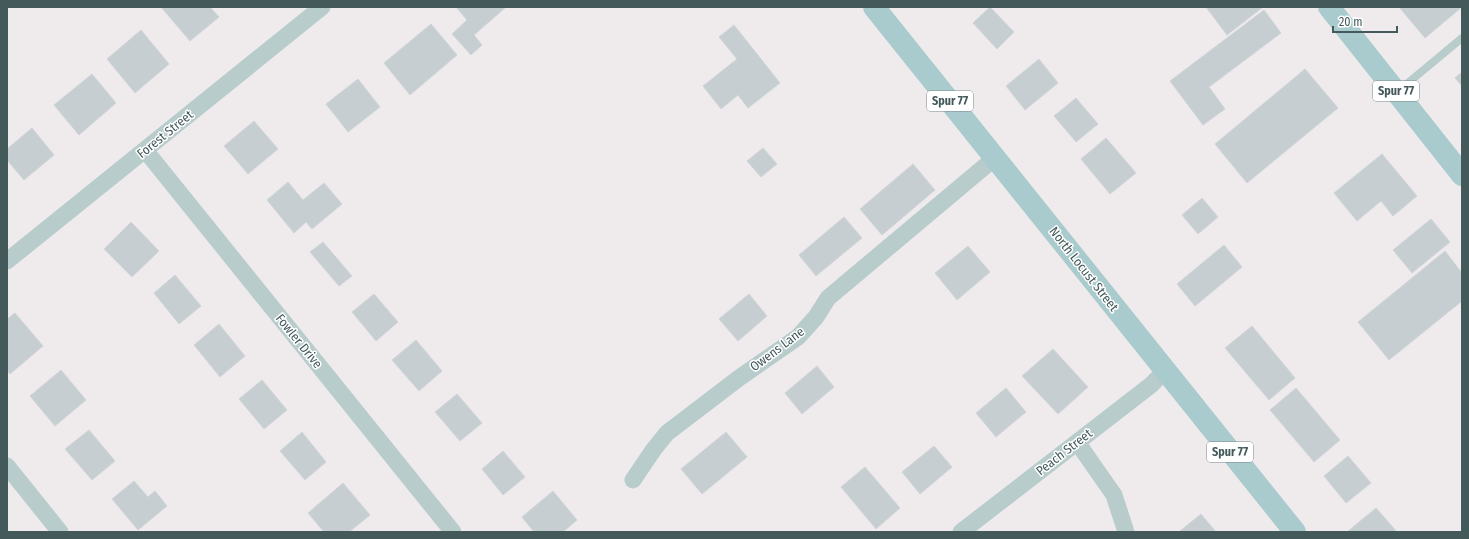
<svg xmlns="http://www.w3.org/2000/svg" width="1469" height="539" font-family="'Fira Sans Condensed',sans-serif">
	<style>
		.building { fill: #c7ced1; stroke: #cfd5d8 }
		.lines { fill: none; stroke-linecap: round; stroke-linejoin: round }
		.service { stroke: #b9cccc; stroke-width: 8 }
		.minor { stroke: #b9cccc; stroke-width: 17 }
		.primary { stroke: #a9cbcd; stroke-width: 22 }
		.labels { text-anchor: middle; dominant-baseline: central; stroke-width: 3; stroke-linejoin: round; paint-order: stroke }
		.shield { fill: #fff; stroke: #7b8b8c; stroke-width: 1 }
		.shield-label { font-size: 12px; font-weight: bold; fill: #43595a }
		.street-label { font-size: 13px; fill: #43595a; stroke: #fff }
	</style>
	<rect width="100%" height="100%" fill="#efebed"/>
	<path class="building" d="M161 7H210L219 17 190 41Z
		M456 7H506L474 35 482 45 471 55 452 34 467 20Z
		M990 7 1014 32 997 49 973 23Z
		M1206 7H1263L1227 35Z
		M1399 7H1462L1425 38Z
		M1264 10 1281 33 1209 87 1225 109 1203 125 1170 81Z
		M431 24 457 55 410 95 384 63Z
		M734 25 780 83 748 108 738 95 721 109 703 86 737 59 719 37Z
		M141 30 169 64 135 93 107 59Z
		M1039 59 1058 83 1025 110 1006 86Z
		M1305 69 1338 108 1247 183 1215 144Z
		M1462 72V86L1455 78Z
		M92 74 116 103 79 135 54 105Z
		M358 79 380 107 348 132 326 104Z
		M1076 98 1098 124 1076 142 1054 116Z
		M254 121 278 149 248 174 224 146Z
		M32 128 54 155 24 180 7 160V149Z
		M1106 138 1136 173 1110 194 1081 159Z
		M763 148 777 164 761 177 747 161Z
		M1382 154 1417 196 1393 216 1381 201 1357 221 1334 193Z
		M913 164 935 190 882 235 860 209Z
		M288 182 303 200 324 183 342 204 312 229 306 222 294 233 267 200Z
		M1202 198 1218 217 1198 234 1182 215Z
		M844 217 862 238 816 276 799 255Z
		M1431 219 1450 242 1412 273 1393 250Z
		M131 222 159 251 132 277 104 249Z
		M323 242 352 276 339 286 310 252Z
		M1224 245 1242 267 1195 306 1177 284Z
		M968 246 990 272 957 300 935 273Z
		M1445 251 1462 273V301L1389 360 1358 322Z
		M175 275 201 306 179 324 154 293Z
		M374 294 398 322 376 341 352 312Z
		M749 294 767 316 738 341 719 319Z
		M15 313 43 346 10 374 7 370V319Z
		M219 324 245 356 220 377 194 345Z
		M1252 326 1295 378 1269 400 1225 348Z
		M416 340 442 371 419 391 392 360Z
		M1053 349 1088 387 1058 414 1022 376Z
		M817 366 834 387 802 414 785 393Z
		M61 370 86 400 55 426 30 396Z
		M262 380 287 410 264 429 239 399Z
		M1006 388 1026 412 996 437 976 413Z
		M1296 388 1340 440 1314 462 1270 410Z
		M457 394 482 423 460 441 435 412Z
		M89 430 115 461 92 480 65 449Z
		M302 432 326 462 305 480 280 451Z
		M726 432 747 457 702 494 681 469Z
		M934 446 952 467 920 494 902 472Z
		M503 451 525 477 503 495 482 469Z
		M1348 456 1371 483 1346 503 1324 476Z
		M865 467 900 508 876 529 841 487Z
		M134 481 148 497 155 491 167 506 138 530 112 499Z
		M343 483 370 515 349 532H324L308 513Z
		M553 491 577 520 563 532H534L522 517Z
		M1376 508 1397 532H1347Z
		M1201 514 1216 532H1181L1180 531Z"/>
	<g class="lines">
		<path class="service" d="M1397 92 1462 38"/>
		<path class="minor" d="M145 150 453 532
			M7 261 322 7
			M1077 442 1114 495 1126 532
			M7 466 60 532
			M633 480 654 449 667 433 739 378 798 337 816 317 828 298 996 157
			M961 532 1151 385 1165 371"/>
		<path class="primary" d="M874 7 1295 532
			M1329 7 1462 175"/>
	</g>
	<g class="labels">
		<g class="shield">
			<rect x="1373" y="81" width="46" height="20" rx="3"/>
			<rect x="927" y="91" width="46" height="20" rx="3"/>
			<rect x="1207" y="442" width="46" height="20" rx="3"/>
		</g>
		<g class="shield-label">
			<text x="1396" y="91">Spur 77</text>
			<text x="950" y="101">Spur 77</text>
			<text x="1230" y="452">Spur 77</text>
		</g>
		<g class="street-label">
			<text transform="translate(165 134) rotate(-39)">Forest Street</text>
			<text transform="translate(1084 269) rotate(52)">North Locust Street</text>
			<text transform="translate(299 341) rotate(51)">Fowler Drive</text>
			<text transform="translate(777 349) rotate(-37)">Owens Lane</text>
			<text transform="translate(1064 452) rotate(-38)">Peach Street</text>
		</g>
	</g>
	<rect width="1469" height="539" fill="none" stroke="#43595a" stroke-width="16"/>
	<path d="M1333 26v6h64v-6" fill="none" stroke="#43595a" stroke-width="2"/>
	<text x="1339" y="26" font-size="12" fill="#43595a" stroke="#ffffff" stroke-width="3" paint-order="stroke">20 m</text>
</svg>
